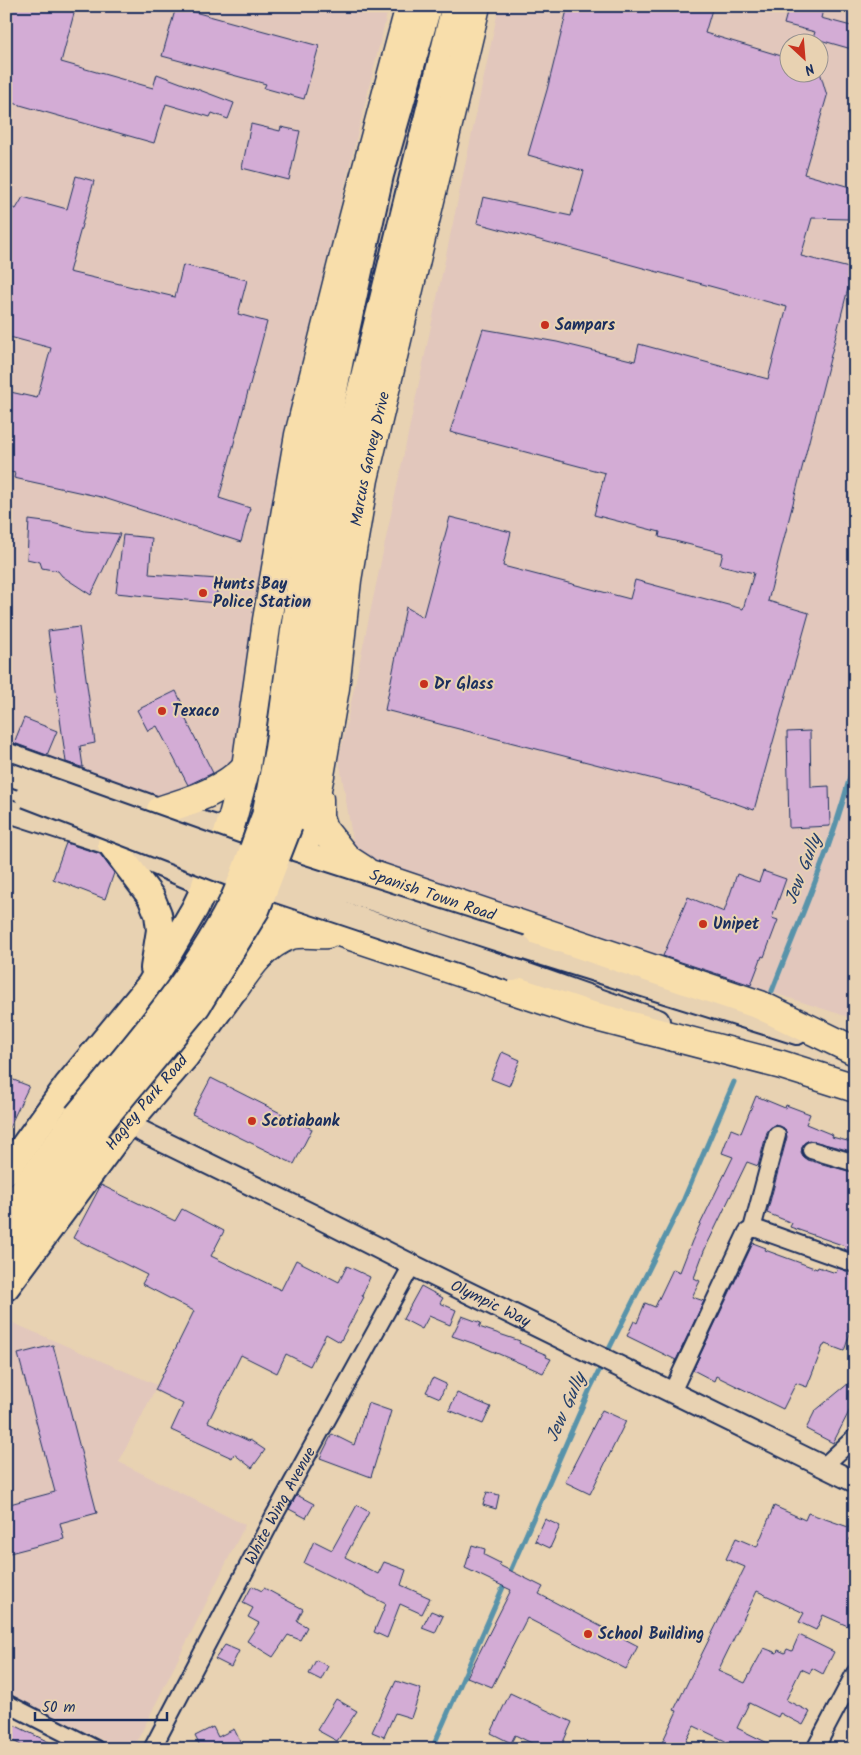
<svg xmlns="http://www.w3.org/2000/svg" width="861" height="1755" font-family="Kalam,sans-serif">
	<style>
		.built { fill: #e2c7bc; fill-rule: evenodd }
		.lines { fill: none; stroke-linecap: round; stroke-linejoin: round }
		.stream { stroke: #5993aa; stroke-width: 5 }
		.building { fill: #d3acd5; stroke: #1b2f5e }
		.minor-casing { stroke: #1b2f5e; stroke-width: 20 }
		.tertiary-casing { stroke: #1b2f5e; stroke-width: 24 }
		.secondary-casing { stroke: #1b2f5e; stroke-width: 26 }
		.primary-casing { stroke: #1b2f5e; stroke-width: 30 }
		.trunk-casing { stroke: #1b2f5e; stroke-width: 31 }
		.minor { stroke: #e8d2b2; stroke-width: 16 }
		.tertiary { stroke: #e8d2b2; stroke-width: 20 }
		.secondary { stroke: #e8d2b2; stroke-width: 22 }
		.primary { stroke: #f8deab; stroke-width: 26 }
		.trunk { stroke: #f8deab; stroke-width: 28 }
		.secondary-bridge-casing { stroke: #1b2f5e; stroke-width: 26; stroke-linecap: butt }
		.primary-bridge-casing { stroke: #1b2f5e; stroke-width: 30; stroke-linecap: butt }
		.secondary-bridge { stroke: #e8d2b2; stroke-width: 22 }
		.primary-bridge { stroke: #f8deab; stroke-width: 26 }
		.poi-dot { fill: #c8321e; stroke: #e8d2b2; stroke-width: 2 }
		.labels { text-anchor: middle; dominant-baseline: central; stroke-width: 4; stroke-linejoin: round; paint-order: stroke }
		.poi-label { font-size: 16px; font-weight: bold; fill: #1b2f5e; stroke: #e8d2b2; text-anchor: start }
		.street-label { font-size: 16px; fill: #1b2f5e; stroke: #e8d2b2 }
		.water-label { font-size: 18px; font-style: italic; fill: #25406b; stroke: #e8d2b2 }
	</style>
	<rect width="100%" height="100%" fill="#e8d2b2"/>
	<filter id="ink" filterUnits="userSpaceOnUse"><feTurbulence type="fractalNoise" baseFrequency=".02" numOctaves="2"/><feDisplacementMap in="SourceGraphic" scale="10" xChannelSelector="R" yChannelSelector="G"/><feConvolveMatrix kernelMatrix="1 2 1 2 8 2 1 2 1" color-interpolation-filters="sRGB"/></filter>
	<g filter="url(#ink)">
		<path class="built" d="M6 6H389L284 433 240 764 161 810 6 754Z
			M499 6H855V1019L356 860 339 759ZM788 42H818V72H788Z
			M6 1320 157 1385 119 1462 245 1525 133 1749H120L6 1692Z"/>
		<g class="lines">
			<path class="stream" d="M772 991C802 913 836 839 855 756
				M606 1355 684 1199 734 1082
				M432 1749 590 1389 603 1363"/>
		</g>
		<path class="building" d="M6 6H76L61 62 153 88 157 74 234 103 228 119 212 113 210 117 166 104 154 143 6 101Z
			M568 6H713L705 33 788 58V72H820L827 96 804 174 850 187 848 219 812 218 801 256 853 269 768 601 809 613 754 810 700 791 385 710 406 607 423 617 450 517 511 532 503 566 630 599 635 580 743 609 754 573 720 565 723 553 659 537 660 532 594 515 605 473 450 432 483 329 557 342 635 361 639 344 768 379 787 307 477 223 483 197 571 216 584 171 528 155 547 90Z
			M789 6H824L821 18 855 27V50L813 38 815 32 784 24Z
			M176 7 319 46 304 99 264 88 266 84 162 56Z
			M251 124 280 131 281 127 300 131 289 180 242 168Z
			M76 176 94 181 69 272 175 297 183 265 247 280 238 314 267 322 219 498 250 508 241 542 101 497 14 478 15 473 6 471V391L37 398 51 348 6 336V206L16 209 23 197 67 209Z
			M29 520 52 523 85 531 120 534 91 595 62 576 58 571 42 568 40 562 27 559Z
			M123 535 152 538 149 574 218 579 216 603 116 593Z
			M79 627 95 743 80 746 83 767H81L66 762 48 631Z
			M176 691 186 712 183 714 213 773 188 785 157 726 148 731 137 710Z
			M24 718 57 731 47 755 14 743Z
			M810 731 811 787 829 786 830 826 789 828 787 732Z
			M66 843 100 854 114 873 105 899 53 879Z
			M763 871 786 879 772 918 778 920 764 957 762 956 751 985 663 956 688 897 724 912 737 874 759 882Z
			M502 1052 520 1060 509 1086 491 1079Z
			M6 1077 29 1086 6 1134Z
			M211 1078 312 1129 294 1164 192 1114Z
			M756 1096 785 1108 786 1105 810 1114 806 1124 833 1135 832 1137 855 1143V1152L809 1140 804 1143 801 1152 803 1156 808 1160 855 1173V1253L844 1249 845 1246 790 1227 792 1223 767 1213 787 1137 786 1132 784 1128 775 1125 770 1128 767 1132 758 1166 747 1162 704 1251 694 1278 700 1281 692 1297 704 1301 676 1360 627 1336 634 1321 637 1323 645 1303 655 1307 673 1269 680 1272 692 1241 733 1157 722 1153 731 1129 741 1133Z
			M101 1185 175 1221 182 1209 224 1231 211 1256 281 1290 296 1260 339 1282 347 1266 370 1277 362 1296 364 1297 340 1342 326 1334 310 1366 286 1354 277 1373 241 1355 208 1422 249 1441 250 1440 265 1450 252 1468 234 1454 232 1458 171 1430 183 1404 155 1390 194 1311 142 1284 147 1275 73 1238Z
			M753 1243 766 1248 765 1250 817 1269 818 1267 836 1273 838 1268 855 1274V1319L844 1351 825 1344 824 1346H823L807 1387 796 1383 783 1409 716 1376 714 1381 693 1370Z
			M421 1286 443 1298 440 1303 456 1310 450 1325 429 1316 422 1329 403 1319Z
			M462 1316 481 1323 479 1327 520 1341 519 1343 547 1355 546 1357 551 1359 543 1373 478 1345 452 1336Z
			M53 1345 97 1513 60 1523 64 1539 6 1554V1505L55 1492 18 1354Z
			M433 1378 446 1384 440 1398 426 1392Z
			M855 1378V1400L833 1443 806 1429 815 1411Z
			M457 1393 491 1407 483 1424 449 1410Z
			M368 1403 391 1411 371 1477 320 1458 332 1434 354 1445Z
			M602 1410 626 1421 590 1494 565 1482Z
			M487 1492 499 1495 496 1509 483 1505Z
			M297 1495 314 1504 306 1518 289 1509Z
			M357 1505 369 1512 345 1557 378 1574 384 1562 406 1570 401 1585 430 1598 422 1614 400 1604 387 1638 374 1632 386 1604 304 1563 314 1541 332 1550Z
			M774 1506 805 1520 808 1513 854 1529 848 1543 855 1547V1616L850 1627 823 1615 816 1630 799 1622 804 1613 757 1591 718 1671 745 1683 764 1648 777 1653 778 1650 785 1653 787 1649 792 1651 799 1635 834 1652 823 1674 812 1668 810 1673 801 1669 786 1700 810 1712 803 1725 780 1713 778 1717 749 1703 737 1728 780 1749H742L694 1726 682 1749H659L677 1711 674 1710 745 1567 726 1559 736 1538 757 1547Z
			M545 1519 560 1526 550 1548 535 1541Z
			M472 1545 485 1549 484 1555 500 1563 499 1565 543 1587 539 1594 638 1646 626 1669 527 1618 492 1687 467 1677 511 1590 465 1568Z
			M252 1586 262 1591 264 1588 303 1609 297 1621 307 1627 300 1640 288 1635 273 1657 247 1641 259 1623 248 1617 253 1608 243 1603Z
			M431 1611 443 1616 435 1633 422 1628Z
			M225 1645 239 1651 231 1667 215 1659Z
			M316 1660 328 1666 321 1680 309 1674Z
			M396 1681 421 1689 411 1718 395 1713 384 1737 372 1732Z
			M510 1693 572 1722 560 1749H544L515 1735 511 1743 491 1733Z
			M336 1699 357 1711 337 1741 317 1730Z
			M12 1724 63 1749H28L6 1737Z
			M213 1727 218 1737 234 1729 244 1749H195L200 1746 195 1736Z"/>
		<g class="lines">
			<g class="minor-casing">
				<g id="minor">
					<path d="M811 1150 855 1163"/>
					<path d="M752 1229 777 1135"/>
					<path d="M672 1392 747 1232 752 1229H757L855 1264"/>
					<path d="M824 1466 855 1437"/>
					<path d="M6 1703 96 1749"/>
					<path id="s1" d="M152 1749 274 1516 412 1265"/>
					<path d="M815 1749 855 1673"/>
				</g>
			</g>
			<g class="tertiary-casing">
				<g id="tertiary">
					<path id="s2" d="M128 1123 143 1132 313 1215 412 1265 855 1482"/>
				</g>
			</g>
			<g class="secondary-casing">
				<path id="secondary" d="M6 754 161 810 229 831
					M6 810 111 844 206 885
					M521 947 797 1033
					M513 970 658 1021"/>
			</g>
			<g class="primary-casing">
				<g id="primary">
					<path d="M265 816 278 749 310 512 343 344 380 175 428 6"/>
					<path d="M289 825 303 735 330 524 349 438 455 6"/>
					<path d="M111 844 151 897 158 914 160 930 154 968"/>
					<path d="M6 1171 67 1086 150 985 195 908 206 885"/>
					<path d="M6 1214 77 1116"/>
					<path d="M6 1253 97 1127"/>
					<path id="s3" d="M6 1287 128 1123 185 1057 235 988 279 912"/>
				</g>
			</g>
			<g class="trunk-casing">
				<g id="trunk">
					<path d="M410 6 354 216 299 435 267 620 246 767 229 831 206 885 279 912 585 1014 782 1065 855 1088"/>
					<path d="M319 799V817L323 829 347 859 364 870"/>
					<path d="M161 810C192 800 223 791 246 767"/>
					<path id="s4" d="M284 851 302 857 373 875 760 1005 855 1051"/>
					<path id="s5" d="M284 899 302 857 320 775 335 688 347 580 364 479 476 6"/>
					<path d="M235 988C250 966 265 944 291 935 301 932 316 935 327 934"/>
				</g>
			</g>
			<use href="#minor" class="minor"/>
			<use href="#tertiary" class="tertiary"/>
			<use href="#secondary" class="secondary"/>
			<use href="#primary" class="primary"/>
			<use href="#trunk" class="trunk"/>
			<g class="secondary-bridge-casing">
				<path id="secondary-bridge" d="M6 773 256 862 521 947
					M26 796 247 881 513 970"/>
			</g>
			<g class="primary-bridge-casing">
				<path id="primary-bridge" d="M77 1116C133 1049 191 983 231 905 244 879 254 844 265 816
					M97 1127 197 1006 256 910 289 825"/>
			</g>
			<use href="#secondary-bridge" class="secondary-bridge"/>
			<use href="#primary-bridge" class="primary-bridge"/>
		</g>
	</g>
	<g class="poi-dot">
		<circle cx="545" cy="325" r="5"/>
		<circle cx="203" cy="593" r="5"/>
		<circle cx="424" cy="684" r="5"/>
		<circle cx="162" cy="711" r="5"/>
		<circle cx="703" cy="924" r="5"/>
		<circle cx="252" cy="1121" r="5"/>
		<circle cx="588" cy="1634" r="5"/>
	</g>
	<g class="labels">
		<g class="poi-label">
			<text x="555" y="325">Sampars</text>
			<text x="213" y="584">Hunts Bay<tspan x="213" dy="18">Police Station</tspan></text>
			<text x="434" y="684">Dr Glass</text>
			<text x="172" y="711">Texaco</text>
			<text x="713" y="924">Unipet</text>
			<text x="262" y="1121">Scotiabank</text>
			<text x="598" y="1634">School Building</text>
		</g>
		<g class="street-label">
			<text stroke="none"><textPath href="#s5" startOffset="450">Marcus Garvey Drive</textPath></text>
			<text stroke="none"><textPath href="#s4" startOffset="155">Spanish Town Road</textPath></text>
			<text stroke="none"><textPath href="#s3" startOffset="232">Hagley Park Road</textPath></text>
			<text stroke="none"><textPath href="#s2" startOffset="405">Olympic Way</textPath></text>
			<text stroke="none"><textPath href="#s1" startOffset="275">White Wing Avenue</textPath></text>
		</g>
		<g class="water-label">
			<text transform="translate(804 870) rotate(-69)">Jew Gully</text>
			<text transform="translate(567 1408) rotate(-66)">Jew Gully</text>
		</g>
	</g>
	<rect width="861" height="1755" fill="none" stroke="#e8d2b2" stroke-width="25"/>
	<rect x="12" y="12" width="836" height="1730" fill="none" stroke="#1b2f5e" stroke-width="2" filter="url(#ink)"/>
	<g transform="translate(804 58) rotate(154)"><circle r="24" fill="#e8d2b2" stroke="#969190"/>
	<path d="M0-4L9 19L0 12L-9 19Z" fill="#c8321e"/>
	<text y="-8" font-size="14" font-weight="bold" text-anchor="middle" fill="#1b2f5e">N</text>
	</g>
	<path d="M35 1712v8h132v-8" fill="none" stroke="#1b2f5e" stroke-width="2.5"/>
	<text x="42" y="1712" font-size="15" fill="#1b2f5e" stroke="#e8d2b2" stroke-width="4" paint-order="stroke">50 m</text>
</svg>
